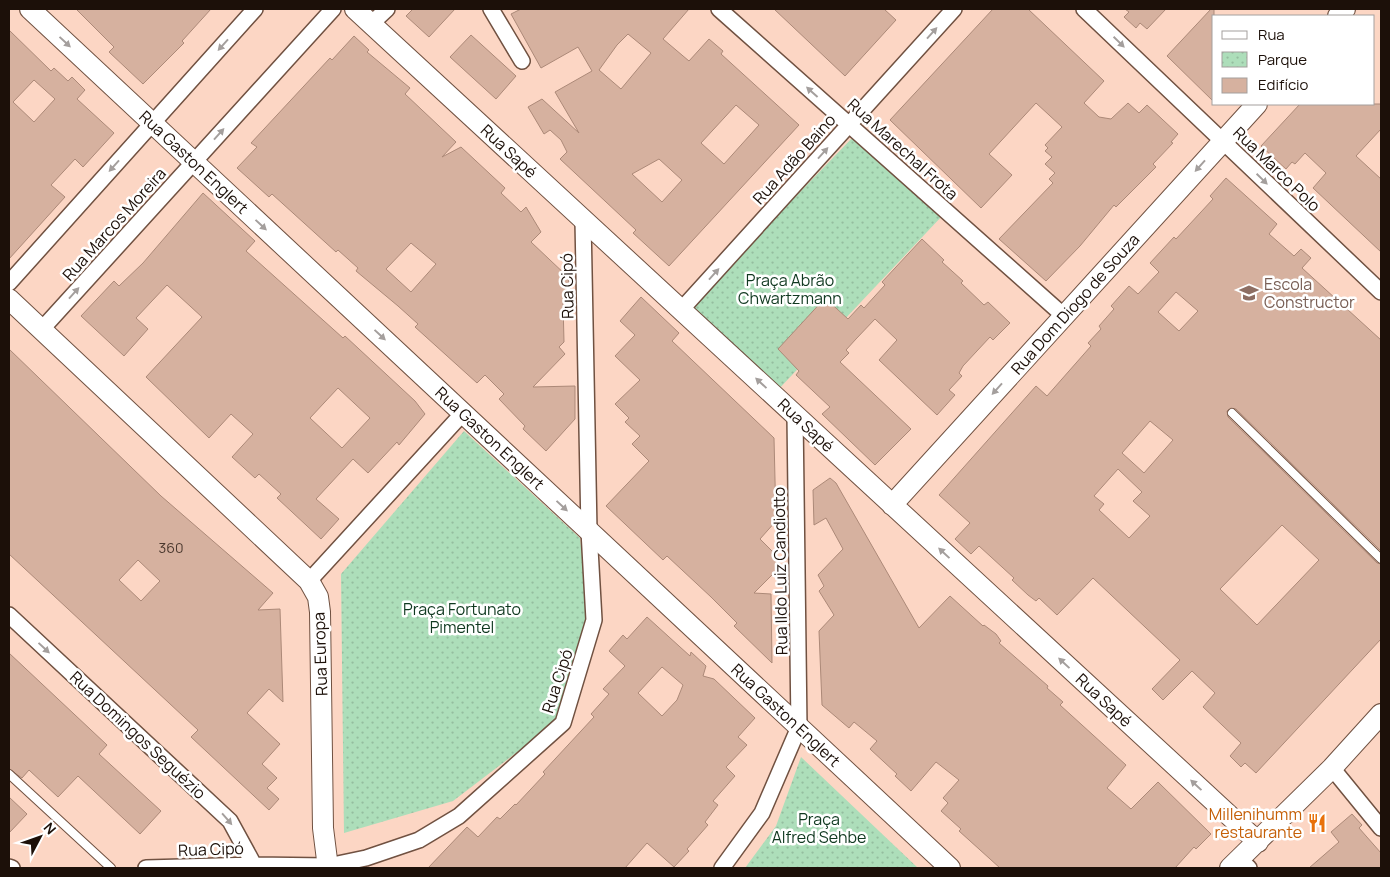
<svg xmlns="http://www.w3.org/2000/svg" width="1390" height="877" font-family="Manrope,sans-serif">
	<style>
		.park { fill: url(#park-dots) }
		.building { fill: #d6b19f; stroke: #ac8978; fill-rule: evenodd }
		.lines { fill: none; stroke-linecap: round; stroke-linejoin: round }
		.lane-casing { stroke: #705141; stroke-width: 10 }
		.street-casing { stroke: #705141; stroke-width: 18 }
		.secondary-casing { stroke: #705141; stroke-width: 22 }
		.lane { stroke: #fff; stroke-width: 8 }
		.street { stroke: #fff; stroke-width: 15 }
		.secondary { stroke: #fff; stroke-width: 20 }
		.oneway { fill: #a49f9d }
		.labels { text-anchor: middle; dominant-baseline: central; stroke-width: 5; stroke-linejoin: round; paint-order: stroke }
		.number-label { font-size: 14px; fill: #4a382e }
		.street-label { font-size: 16px; fill: #1c1009; stroke: #fff }
		.park-label { font-size: 16px; fill: #103920; stroke: #fff }
		.education-label { font-size: 16px; fill: #785e54; stroke: #fff; text-anchor: start }
		.food-label { font-size: 16px; fill: #c56008; stroke: #fff; text-anchor: end }
	</style>
	<defs>
		<pattern id="park-dots" width="8" height="8" patternUnits="userSpaceOnUse" patternTransform="scale(1.25)"><rect width="8" height="8" fill="#addeba"/><path d="M2 2h.1M6 6h.1" fill="none" stroke="#94bd9f" stroke-width="1.8" stroke-linecap="round"/></pattern>
	</defs>
	<rect width="100%" height="100%" fill="#fcd6c4"/>
	<path class="park" d="M854 136 943 215 776 392 687 309Z
		M464 431 580 538 589 617 558 721 453 801 344 833 341 574Z
		M801 757 918 868H745L776 826Z"/>
	<path class="building" d="M76 9H211L182 41 184 43 143 84 109 52 114 47Z
		M413 9H455L429 37 406 16Z
		M521 9H689L663 39 689 61 709 39 723 51 721 54 799 125 669 266 633 233 636 230 560 159 567 152 561 140 550 130 544 134 528 107 542 99 579 133 555 92 592 71 578 47 541 68 511 14ZM628 34 651 53 621 89 599 70 617 45ZM736 105 759 125 724 164 701 143ZM659 159 682 180 662 202 632 174Z
		M774 9H884L896 20 845 76Z
		M993 9H1028L1104 81 1084 103 1099 117 1111 119 1128 103 1139 113 1147 105 1178 134 1171 142 1173 143 1153 164 1156 167 1116 207 1114 205 1080 246 1046 281 999 239 1053 183 1049 179 1055 173 1045 164 1052 157 1045 151 1048 148 1045 145 1062 127 1036 103 989 154 1012 175 981 208 890 120Z
		M1125 9H1166L1147 29 1140 23 1136 28 1124 17 1129 12Z
		M1211 9H1214V102L1167 56Z
		M9 30 51 71 54 68 68 81 72 77 85 90 77 99 114 133 83 167 75 159 51 185 65 197 9 259ZM34 80 55 99 34 122 13 102Z
		M471 35 516 76 496 99 450 57Z
		M354 36 369 50 367 52 410 88 405 94 456 142 442 157 461 147 505 188 501 193 521 212 526 207 541 232 531 242 568 277 572 302 563 303 564 342 559 347 565 354 533 387 575 386V419L546 451 523 429 525 426 499 399 504 394 485 375 477 383 415 327 418 324 398 306 356 271 358 268 338 250 336 252 272 194 269 197 237 168 257 147 251 143 330 58 332 60ZM411 243 436 264 411 292 386 269Z
		M1300 104H1381V129L1356 156 1381 179V252L1313 188 1326 173 1305 153 1295 164 1292 162 1286 169 1261 146Z
		M1226 178 1277 224 1269 234 1294 256 1301 249 1311 258 1302 268 1381 340V551L1236 409 1231 408 1227 411 1228 417 1377 563 1381 564V639L1256 773 1245 763 1241 767 1230 756 1241 743 1203 707 1215 693 1192 671 1163 700 1152 689 1180 660 1093 578 1057 615 1039 598 1036 601 1028 595 1012 580 1014 578 979 546 971 554 955 539 970 523 939 495 1036 386 1047 396 1091 346 1088 343 1101 329 1099 326 1114 309 1111 306 1129 286 1138 294 1159 272 1150 263 1174 237 1176 239 1213 199 1210 196ZM1176 292 1198 311 1179 331 1158 312ZM1150 421 1173 440 1144 473 1122 453ZM1118 469 1142 492 1133 501 1150 516 1129 538 1099 510 1104 504 1094 496ZM1282 525 1319 560 1257 625 1220 589Z
		M203 193 255 241 246 251 343 338 345 336 415 401 425 414 399 445 397 442 368 473 353 459 316 499 339 519 321 539 277 498 281 494 259 474 255 478 232 457 253 434 231 414 209 438 146 377 202 317 167 285 136 318 148 329 124 356 81 316 114 281 119 286 143 263ZM338 388 370 418 342 448 310 418Z
		M922 239 944 260 942 262 963 281 961 283 984 305 988 302 1010 323 993 340 990 337 963 366 959 373 962 376 949 390 955 395 937 415 879 360 897 340 875 319 856 339 846 350 849 353 840 362 911 429 875 465 822 414 830 407 796 375 799 371 778 349 825 298 848 319 861 305 864 308 885 285 882 282Z
		M641 297 679 333 672 341 774 438 776 521 760 539 777 556 778 569 754 593 771 594 772 663 734 626 737 623 711 597 667 556 663 560 606 506 649 461 632 444 640 436 625 422 629 418 615 404 640 380 615 356 635 335 620 321Z
		M9 349 161 496 273 593 258 610 280 609 283 702 269 689 247 713 280 744 262 764 277 778 267 788 279 799 269 810 191 737 198 730 9 554ZM138 560 160 581 141 601 119 580Z
		M830 478 836 483 919 628 950 596 983 626 984 625 996 634 1001 641 999 643 1048 686 1047 688 1063 702 1060 705 1126 765 1107 788 1131 809 1158 782 1211 834 1196 849 1194 847 1175 868H1000L959 831 961 829 941 811 948 803 943 798 959 780 936 762 911 791 895 776 897 774 870 749 877 741 854 722 849 728 822 705 819 631 834 615 819 591 824 586 818 575 843 549 826 518 814 525 813 490Z
		M647 617 690 656 691 652 706 666 703 676 714 679 755 718 738 737 747 745 726 767 735 776 713 801 718 805 705 822 708 825 687 849 689 851 674 867 647 843 625 868H428L467 827 478 837 497 817 500 819 515 804 516 805 545 774 543 772 594 717 591 714 609 694 603 689 625 666 609 651 623 635 627 639ZM662 667 683 685 677 700 662 716 638 693Z
		M9 653 107 745 99 754 161 811 140 834 78 776 58 797 29 770 22 778 9 769Z
		M9 797 27 814 9 833Z
		M1352 814 1362 825 1359 828 1381 853V868H1309L1339 842 1331 832Z"/>
	<g class="lines">
		<g class="lane-casing">
			<path id="lane" d="M1232 413 1381 559
				M9 774 111 868"/>
		</g>
		<g class="street-casing">
			<path id="street" d="M491 9 522 61
				M719 9 1064 316
				M1084 9 1381 292
				M371 24 387 9
				M9 283 255 9
				M681 310 954 9
				M42 329 333 9
				M309 581 463 413
				M9 615 230 821 254 865
				M1332 768 1381 828
				M1239 859 1249 868
				M9 867 12 868
				M146 868 254 865 328 866 366 858 419 840 459 816 563 723 594 620 589 531 583 220
				M722 868 762 813 799 727 795 415"/>
		</g>
		<g class="secondary-casing">
			<path id="secondary" d="M30 9 950 868
				M355 9 1258 842
				M1338 16 1345 9
				M9 299 309 581 318 597 320 612 323 828 328 868
				M892 505 1257 104
				M1230 868 1332 768 1381 714"/>
		</g>
		<use href="#lane" class="lane"/>
		<use href="#street" class="street"/>
		<use href="#secondary" class="secondary"/>
	</g>
	<defs><path id="oneway-solid" d="M-6-.8H1V-3.2L6.5 0L1 3.2V.8H-6Z" transform="scale(1.25)"/></defs>
	<g class="oneway">
		<use href="#oneway-solid" transform="translate(932 33) rotate(-48)"/>
		<use href="#oneway-solid" transform="translate(65 42) rotate(43)"/>
		<use href="#oneway-solid" transform="translate(1119 42) rotate(44)"/>
		<use href="#oneway-solid" transform="translate(223 45) rotate(132)"/>
		<use href="#oneway-solid" transform="translate(812 92) rotate(-138)"/>
		<use href="#oneway-solid" transform="translate(219 134) rotate(-48)"/>
		<use href="#oneway-solid" transform="translate(823 153) rotate(-48)"/>
		<use href="#oneway-solid" transform="translate(114 166) rotate(132)"/>
		<use href="#oneway-solid" transform="translate(1200 166) rotate(132)"/>
		<use href="#oneway-solid" transform="translate(1262 179) rotate(44)"/>
		<use href="#oneway-solid" transform="translate(261 225) rotate(43)"/>
		<use href="#oneway-solid" transform="translate(714 274) rotate(-48)"/>
		<use href="#oneway-solid" transform="translate(74 293) rotate(-48)"/>
		<use href="#oneway-solid" transform="translate(380 335) rotate(43)"/>
		<use href="#oneway-solid" transform="translate(761 383) rotate(-137)"/>
		<use href="#oneway-solid" transform="translate(997 389) rotate(132)"/>
		<use href="#oneway-solid" transform="translate(562 506) rotate(43)"/>
		<use href="#oneway-solid" transform="translate(944 553) rotate(-137)"/>
		<use href="#oneway-solid" transform="translate(44 648) rotate(43)"/>
		<use href="#oneway-solid" transform="translate(1064 663) rotate(-137)"/>
		<use href="#oneway-solid" transform="translate(1196 785) rotate(-137)"/>
		<use href="#oneway-solid" transform="translate(227 819) rotate(49)"/>
	</g>
	<defs>
		<g id="school-bare" transform="scale(1.5)"><path d="M0-5L7-2L0 1L-7-2ZM-4 1L0 2.5L4 1V4Q0 6-4 4Z" fill="#8d6e63" stroke="#fff" stroke-width="2.5" paint-order="stroke"/></g>
		<g id="restaurant-bare" transform="scale(1.5)"><path d="M-5-6h1v4h1v-4h1v4h1v-4h1v5L-1.5 .5V6h-2V.5L-5-1ZM5-6V6H3V1.5H1.5Q1.5-4 5-6Z" fill="#e8710a" stroke="#fff" stroke-width="2.5" paint-order="stroke"/></g>
	</defs>
	<g fill-rule="evenodd">
		<use href="#school-bare" x="1249" y="293"/>
		<use href="#restaurant-bare" x="1317" y="823"/>
	</g>
	<g class="labels">
		<g class="number-label">
			<text x="171" y="547">360</text>
		</g>
		<g class="street-label">
			<text transform="translate(903 149) rotate(42)">Rua Marechal Frota</text>
			<text transform="translate(509 151) rotate(43)">Rua Sapé</text>
			<text transform="translate(794 159) rotate(-48)">Rua Adão Baino</text>
			<text transform="translate(194 162) rotate(43)">Rua Gaston Englert</text>
			<text transform="translate(1277 169) rotate(44)">Rua Marco Polo</text>
			<text transform="translate(114 224) rotate(-48)">Rua Marcos Moreira</text>
			<text transform="translate(567 286) rotate(-91)">Rua Cipó</text>
			<text transform="translate(1075 304) rotate(-48)">Rua Dom Diogo de Souza</text>
			<text transform="translate(806 425) rotate(43)">Rua Sapé</text>
			<text transform="translate(490 438) rotate(43)">Rua Gaston Englert</text>
			<text transform="translate(780 571) rotate(-91)">Rua Ildo Luiz Candiotto</text>
			<text transform="translate(320 654) rotate(-92)">Rua Europa</text>
			<text transform="translate(557 681) rotate(-72)">Rua Cipó</text>
			<text transform="translate(1104 700) rotate(43)">Rua Sapé</text>
			<text transform="translate(786 715) rotate(43)">Rua Gaston Englert</text>
			<text transform="translate(138 735) rotate(43)">Rua Domingos Seguézio</text>
			<text transform="translate(211 849) rotate(-2)">Rua Cipó</text>
		</g>
		<g class="park-label">
			<text x="790" y="280">Praça Abrão<tspan x="790" dy="18">Chwartzmann</tspan></text>
			<text x="462" y="609">Praça Fortunato<tspan x="462" dy="18">Pimentel</tspan></text>
			<text x="819" y="819">Praça<tspan x="819" dy="18">Alfred Sehbe</tspan></text>
		</g>
		<g class="education-label">
			<text x="1264" y="284">Escola<tspan x="1264" dy="18">Constructor</tspan></text>
		</g>
		<g class="food-label">
			<text x="1302" y="814">Millenihumm<tspan x="1302" dy="18">restaurante</tspan></text>
		</g>
	</g>
	<rect width="1390" height="877" fill="none" stroke="#1c1009" stroke-width="20"/>
	<rect x="1212" y="15" width="162" height="90" fill="#ffffff" stroke="#a49f9d"/>
	<rect x="1222" y="31" width="25" height="8" fill="#ffffff" stroke="#a49f9d"/>
	<text x="1258" y="40" font-size="15" fill="#1c1009">Rua</text>
	<rect x="1222" y="52" width="25" height="15" fill="url(#park-dots)" stroke="#a49f9d"/>
	<text x="1258" y="65" font-size="15" fill="#1c1009">Parque</text>
	<rect x="1222" y="78" width="25" height="15" fill="#d6b19f" stroke="#a49f9d"/>
	<text x="1258" y="90" font-size="15" fill="#1c1009">Edifício</text>
	<g transform="translate(40 837) rotate(49)" stroke="#ffffff" stroke-width="4" paint-order="stroke">
	<path d="M0-4L9 19L0 12L-9 19Z" fill="#1c1009"/>
	<text y="-8" font-size="14" font-weight="bold" text-anchor="middle" fill="#1c1009">N</text>
	</g>
</svg>
